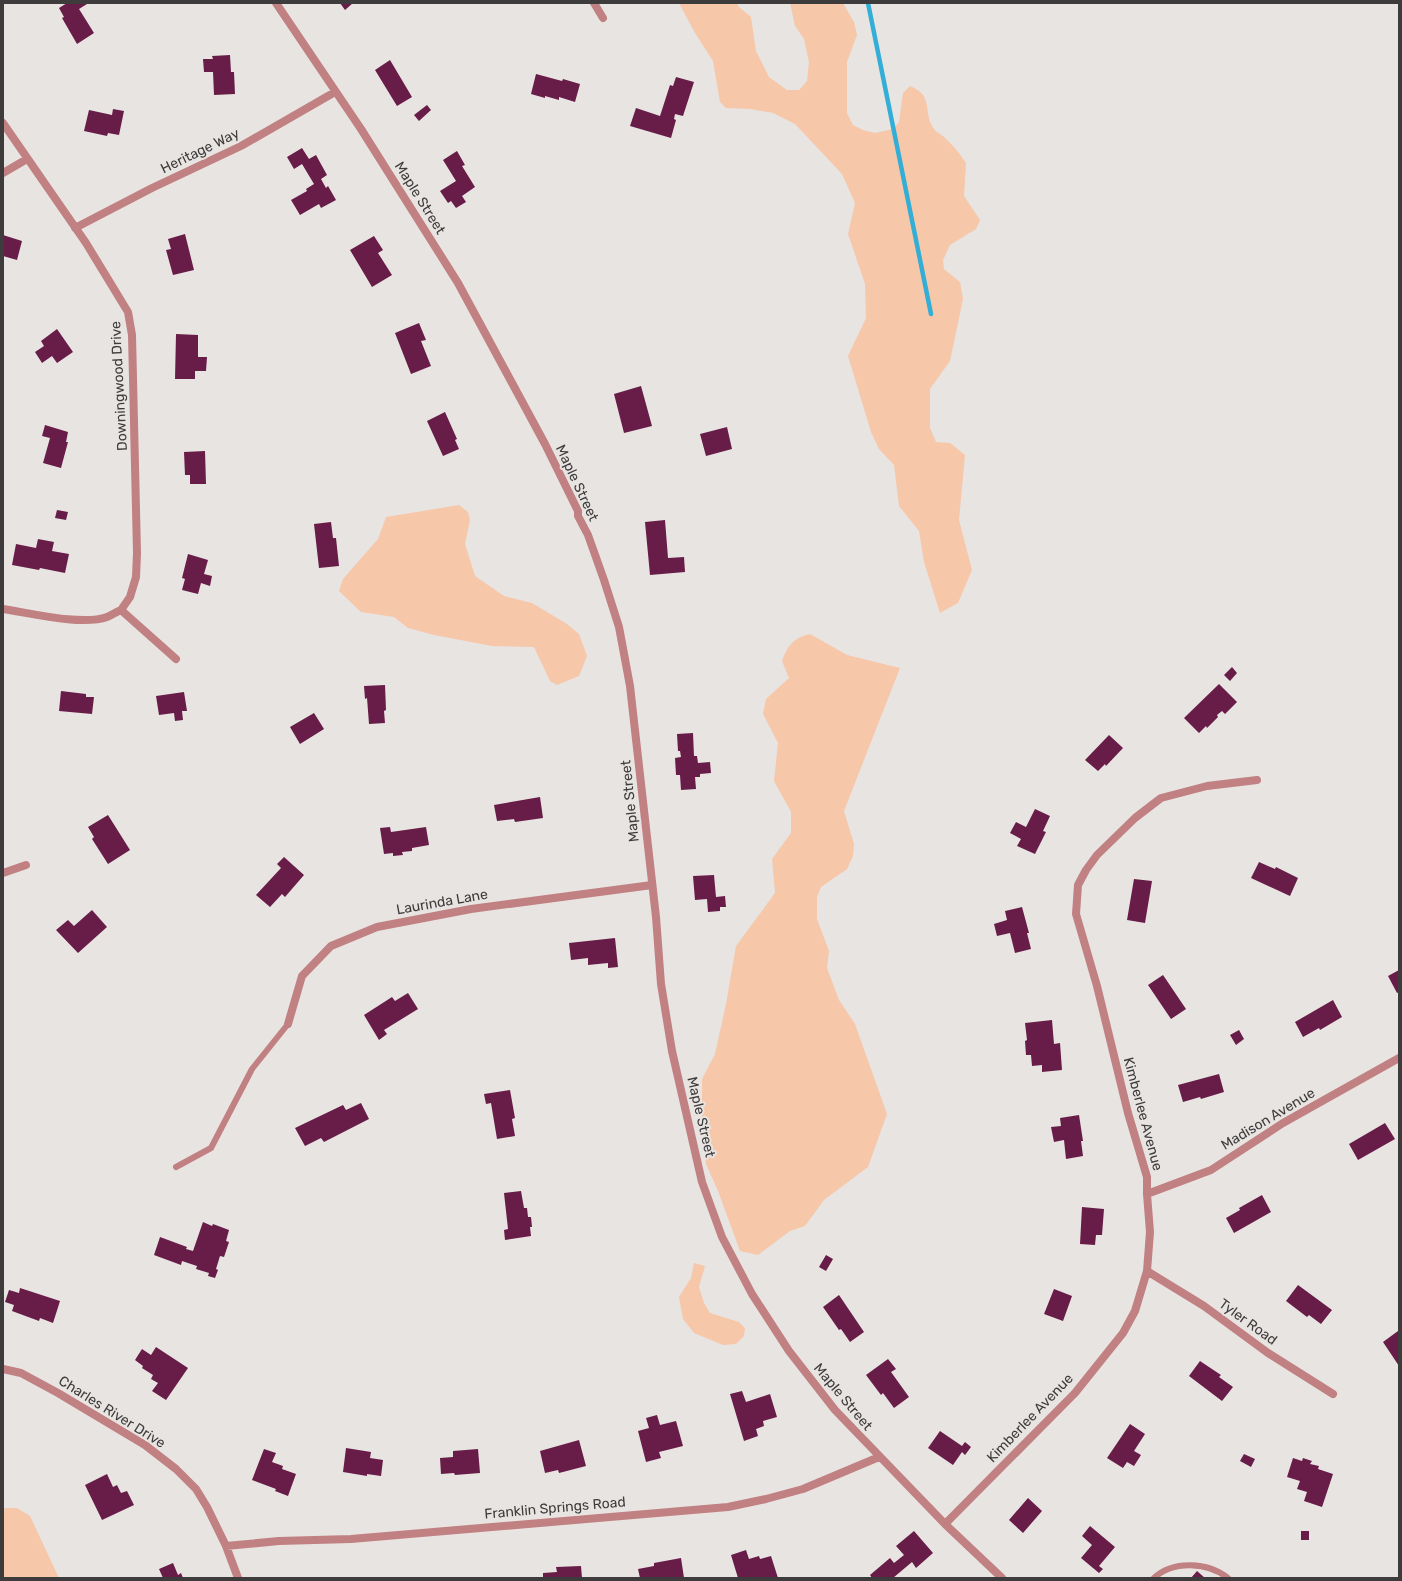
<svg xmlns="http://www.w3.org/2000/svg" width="1402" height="1581" font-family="Rubik,sans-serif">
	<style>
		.green { fill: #f6c7a9 }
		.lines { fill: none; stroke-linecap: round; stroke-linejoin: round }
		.stream { stroke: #33afd7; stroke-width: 4.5 }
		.building { fill: #681c48 }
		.lane { stroke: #c18081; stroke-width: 6 }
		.street { stroke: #c18081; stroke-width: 8 }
		.labels { text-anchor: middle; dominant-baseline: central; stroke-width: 4; stroke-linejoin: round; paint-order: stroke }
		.street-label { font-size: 14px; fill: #3d3b3b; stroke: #e8e4e2 }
	</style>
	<rect width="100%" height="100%" fill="#e8e4e2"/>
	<path class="green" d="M679 3H737L739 7 751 17 756 51 769 77 787 90H799L807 81 809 62 804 39 795 26 790 3H843L854 22 857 35 847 62V113L853 125 863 130 875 133 893 129 899 122 903 93 910 86C935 96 922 112 934 129 937 133 943 135 946 139 954 146 960 154 966 163L964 196 980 220 976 229 950 245 943 260 944 269 960 282 963 299 950 361 930 389V428L936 442 950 443 965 455 959 520 972 570 958 603 940 613 924 562 919 531 899 506 894 465 879 449 871 432 848 356 866 318 865 284 848 234 855 203 842 174 795 124 773 113 750 109 726 108 720 102 713 61 695 33Z
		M459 505 468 512 470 520 465 544 475 576 504 596 532 603 567 624 579 634 587 656 579 676 557 685 550 681 534 647 492 646 434 635 408 628 394 617 361 612 339 591 343 579 378 539 386 517Z
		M810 634 847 655 900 668 844 811 854 844 853 856 847 869 821 887 817 897V919L829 951 827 968 839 1000 855 1024 887 1114 868 1167 824 1200 805 1226 790 1231 758 1255 740 1251 718 1191 706 1164 702 1117V1079L715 1054 726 1004 736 946 775 893 772 859 791 833V812L774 781 778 743 763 714 766 699 789 678 782 661C787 646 794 637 810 634Z
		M694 1263 705 1266 699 1287 704 1303 710 1313 739 1322 745 1328 744 1336 736 1344 723 1345 694 1333 683 1319 679 1297 691 1278Z
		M5 1508H17L30 1516 59 1578H3V1511Z"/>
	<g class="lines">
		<path class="stream" d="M868 3 931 314"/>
	</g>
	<path class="building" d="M67 3H86L87 4 79 9 94 33 77 44 62 18 64 17 59 8Z
		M340 3H353L345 10Z
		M230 55 231 72H234L235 94 214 95 213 72H204L203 59H213L212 56Z
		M390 60 412 97 397 106 375 70Z
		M536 74 562 81 563 79 580 84 575 102 559 97V100L545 96V98L531 94Z
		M676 77 694 82 683 116 675 114 674 119 676 120 671 138 630 126 636 108 660 116 670 85 673 86Z
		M427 105 431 110 419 121 414 115Z
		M113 109 124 111 119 135 108 133 107 136 84 131 89 110 112 115Z
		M302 148 309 159 316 155 327 175 321 179 326 188 328 186 336 200 321 208 319 204 300 215 291 200 307 191 306 189 314 184 302 164 294 169 287 157Z
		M457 151 465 165 462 166 475 187 462 196 466 202 456 208 451 201 448 203 440 191 456 181 443 160Z
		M185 234 194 270 173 275 166 250 171 249 168 239Z
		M3 235 22 241 17 260 3 256Z
		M374 236 383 250 378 253 392 275 372 287 350 250Z
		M419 323 426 340 421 341 431 366 411 374 395 333Z
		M57 329 73 352 57 363 52 356 42 363 35 352 44 346 41 341Z
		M176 334 198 335V357H207L206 371H195V379H175Z
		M641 386 652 426 624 433 614 394Z
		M445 412 457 439 455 440 459 449 443 456 427 421Z
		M45 425 68 432 66 442H68L61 468 43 463 50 438 42 436Z
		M727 427 732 449 706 456 700 434Z
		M205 451 206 484H190V475H185L184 452Z
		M57 510 68 512 66 520 55 518Z
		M665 520 668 558 684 557 685 572 650 575 645 522Z
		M331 522 333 538H336L339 566 319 568 314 524Z
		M38 539 54 542 52 551 69 554 65 573 40 568 39 570 12 565 16 544 36 548Z
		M188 554 208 560 204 574 212 576 210 586 201 583 198 594 182 590 185 579 182 578Z
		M1232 667 1237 673 1230 681 1224 675Z
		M1219 684 1237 702 1225 714 1222 711 1217 715 1218 717 1207 728 1206 726 1199 733 1184 718Z
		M385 685 386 710 384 711 385 723 369 724 367 698 365 699 364 686Z
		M61 691 86 694V697H94L92 714 59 711Z
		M184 692 187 711H182L183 720 175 721 174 713 159 715 156 696Z
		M314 713 324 729 300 744 290 727Z
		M693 733 694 756H697L698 763 710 762 711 773 700 774V777H695L696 789 681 790 680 775H676L675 758 681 757 680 751H678L677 734Z
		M1109 735 1123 748 1106 766 1105 764 1098 771 1085 760Z
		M540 797 543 818 515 822 514 819 497 821 494 805Z
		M1035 809 1050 816 1043 831 1046 832 1035 854 1017 846 1021 839 1010 833 1016 822 1026 827Z
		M108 815 130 850 108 864 92 839 94 837 88 827Z
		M390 827 391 832 426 827 429 845 412 848V851L402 852 403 855 393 856V853L384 854 380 828Z
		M284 857 304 875 285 897 282 894 270 907 256 895 281 868 277 864Z
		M1259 862 1275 869 1276 867 1298 878 1290 896 1251 878Z
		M714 875 716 897 725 896 726 907H720V911L708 912 707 899 695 900 693 876Z
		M1134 879 1152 881 1145 923 1127 920Z
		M1022 907 1029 933H1027L1031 949 1015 953 1010 933 997 936 994 924 1007 920 1005 911Z
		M92 910 107 927 78 953 56 930 68 920 74 926Z
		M615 938 618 967 608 968V963L588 965V958L571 960 569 943Z
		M1399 970V992L1397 993 1388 976Z
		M1163 975 1186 1009 1171 1019 1148 985Z
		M408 993 418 1009 384 1030 387 1034 379 1040 364 1015 392 997 395 1001Z
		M1333 1000 1342 1017 1320 1030 1319 1028 1303 1037 1295 1022Z
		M1052 1020 1054 1044 1060 1043 1062 1070 1042 1072V1065L1032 1066 1031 1055H1026L1025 1041 1027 1040 1025 1023Z
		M1239 1030 1244 1039 1236 1045 1230 1035Z
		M1219 1074 1224 1092 1201 1099 1200 1097 1183 1102 1178 1085Z
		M510 1090 515 1118 512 1119 515 1136 497 1139 491 1103 486 1104 484 1094Z
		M361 1103 369 1119 324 1142 321 1138 305 1146 295 1128 343 1105 346 1110Z
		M1079 1115 1083 1141H1081L1083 1156 1066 1159 1064 1140 1054 1142 1051 1127 1061 1126 1060 1118Z
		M1385 1123 1395 1139 1358 1160 1349 1144Z
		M521 1191 524 1208H527L528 1217H531L532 1227H530L531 1236 505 1240 504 1230 508 1229 504 1193Z
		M1262 1195 1271 1212 1234 1233 1226 1218 1240 1210 1239 1208Z
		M1082 1207 1104 1209 1102 1235H1096L1095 1245 1080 1244Z
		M203 1222 212 1226 213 1224 229 1230 226 1241 229 1242 224 1257 220 1256 216 1269 218 1270 215 1278 208 1276 209 1273 196 1269 197 1266 182 1261 181 1265 154 1255 160 1237 187 1247 186 1249 193 1251Z
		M826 1255 833 1259 826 1271 819 1267Z
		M1298 1285 1332 1310 1321 1324 1309 1315 1307 1317 1286 1301Z
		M20 1288 60 1301 53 1323 40 1318 39 1321 12 1311 14 1305 5 1302 9 1290 19 1293Z
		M1054 1289 1072 1296 1063 1321 1044 1314Z
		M839 1295 864 1332 850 1342 841 1329 839 1330 823 1307Z
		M1398 1331 1399 1332V1366L1383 1342Z
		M156 1347 188 1368 166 1400 152 1391 158 1383 151 1379 153 1375 142 1368 143 1366 135 1360 142 1349 151 1355Z
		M888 1359 896 1369 891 1372 909 1397 894 1408 883 1393 881 1395 866 1375Z
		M1200 1361 1221 1375 1219 1377 1233 1387 1222 1401 1189 1376Z
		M742 1391 746 1402 770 1394 777 1417 763 1421 764 1426 756 1429 758 1436 744 1441 730 1394Z
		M657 1415 660 1425 676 1421 683 1446 659 1452 661 1458 646 1462 638 1431 649 1428 646 1418Z
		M1130 1424 1145 1434 1134 1451 1141 1455 1134 1466 1127 1462 1123 1468 1107 1458Z
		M940 1431 962 1446 965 1442 971 1447 965 1455 962 1452 953 1465 928 1448Z
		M579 1440 586 1466 559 1473 558 1470 545 1473 540 1451Z
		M346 1448 371 1452 370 1458 383 1460 381 1476 367 1474V1476L343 1472Z
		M264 1449 276 1453 272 1462 283 1466 282 1469 296 1474 288 1496 275 1491 276 1489 252 1480Z
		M478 1449 480 1473 455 1475 454 1473 441 1474 440 1458 453 1457V1451Z
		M1244 1454 1255 1459 1251 1467 1240 1461Z
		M1293 1458 1302 1461 1303 1458 1312 1461 1310 1464 1319 1466 1318 1469 1333 1474 1322 1507 1304 1501 1307 1492 1297 1489 1300 1481 1287 1477Z
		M107 1474 113 1487 117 1485 121 1493 127 1491 134 1505 102 1520 85 1485Z
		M1028 1498 1042 1511 1023 1533 1009 1520Z
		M1090 1526 1115 1547 1099 1566 1103 1569 1099 1573 1081 1558 1092 1545 1082 1536Z
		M914 1531 933 1553 916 1568 912 1562 893 1578H872L870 1575 890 1558 894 1563 904 1555 896 1546Z
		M1301 1531H1309V1540H1301Z
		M746 1550 749 1559 759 1556 760 1559 771 1556 778 1578H738L731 1555Z
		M681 1558 684 1578H640L638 1569 654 1566V1563Z
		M173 1563 178 1575 181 1573 183 1578H163L159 1569Z
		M581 1566 582 1578H543V1573L557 1572 556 1567Z
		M1197 1571 1205 1578H1191Z"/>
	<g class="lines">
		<path class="lane" d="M176 1167 211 1148 252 1069 288 1024
			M1154 1578C1173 1560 1208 1562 1228 1578"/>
		<path class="street" d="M276 3 361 129 458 283 545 444 578 511V516L588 535 604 580 619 627 630 686 656 917 661 984 672 1051 702 1182 722 1237 752 1294 789 1351 835 1410 945 1524 1002 1578
			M594 3 603 18
			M3 123 86 243 128 312 132 335 137 553 136 577 130 597 121 610
			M3 173 27 159
			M75 228 152 188 241 146 335 92
			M3 609C30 613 82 626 107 617 112 615 116 612 121 610L176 659
			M3 873 26 865
			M288 1024 302 976 331 946 377 927 471 909 652 885
			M1147 1194 1211 1170 1283 1123 1399 1058
			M1147 1271 1204 1306 1268 1353 1333 1394
			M3 1369 21 1373 58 1393 145 1445 176 1469 196 1489 207 1507 226 1546 238 1578
			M945 1524 1075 1393 1123 1333 1135 1311 1147 1271 1150 1232 1147 1194V1177L1128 1113 1097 986 1076 914 1078 885 1086 870 1097 855 1135 818 1161 798 1207 786 1257 780
			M226 1546 279 1541 351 1539 728 1507 766 1499 803 1489 879 1457"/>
	</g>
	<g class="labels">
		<g class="street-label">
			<text transform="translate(200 151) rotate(-26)">Heritage Way</text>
			<text transform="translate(420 198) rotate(58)">Maple Street</text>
			<text transform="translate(119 386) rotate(-93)">Downingwood Drive</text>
			<text transform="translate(577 483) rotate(65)">Maple Street</text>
			<text transform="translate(630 801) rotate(-96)">Maple Street</text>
			<text transform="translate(442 902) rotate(-10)">Laurinda Lane</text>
			<text transform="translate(1143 1114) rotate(75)">Kimberlee Avenue</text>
			<text transform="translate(701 1117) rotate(77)">Maple Street</text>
			<text transform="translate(1268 1119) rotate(-31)">Madison Avenue</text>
			<text transform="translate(1248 1322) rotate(36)">Tyler Road</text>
			<text transform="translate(843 1397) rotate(50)">Maple Street</text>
			<text transform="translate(112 1412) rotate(32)">Charles River Drive</text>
			<text transform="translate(1030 1418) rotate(-46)">Kimberlee Avenue</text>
			<text transform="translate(555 1508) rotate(-5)">Franklin Springs Road</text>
		</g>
	</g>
	<rect width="1402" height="1581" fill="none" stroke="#3d3b3b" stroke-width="8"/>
</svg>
